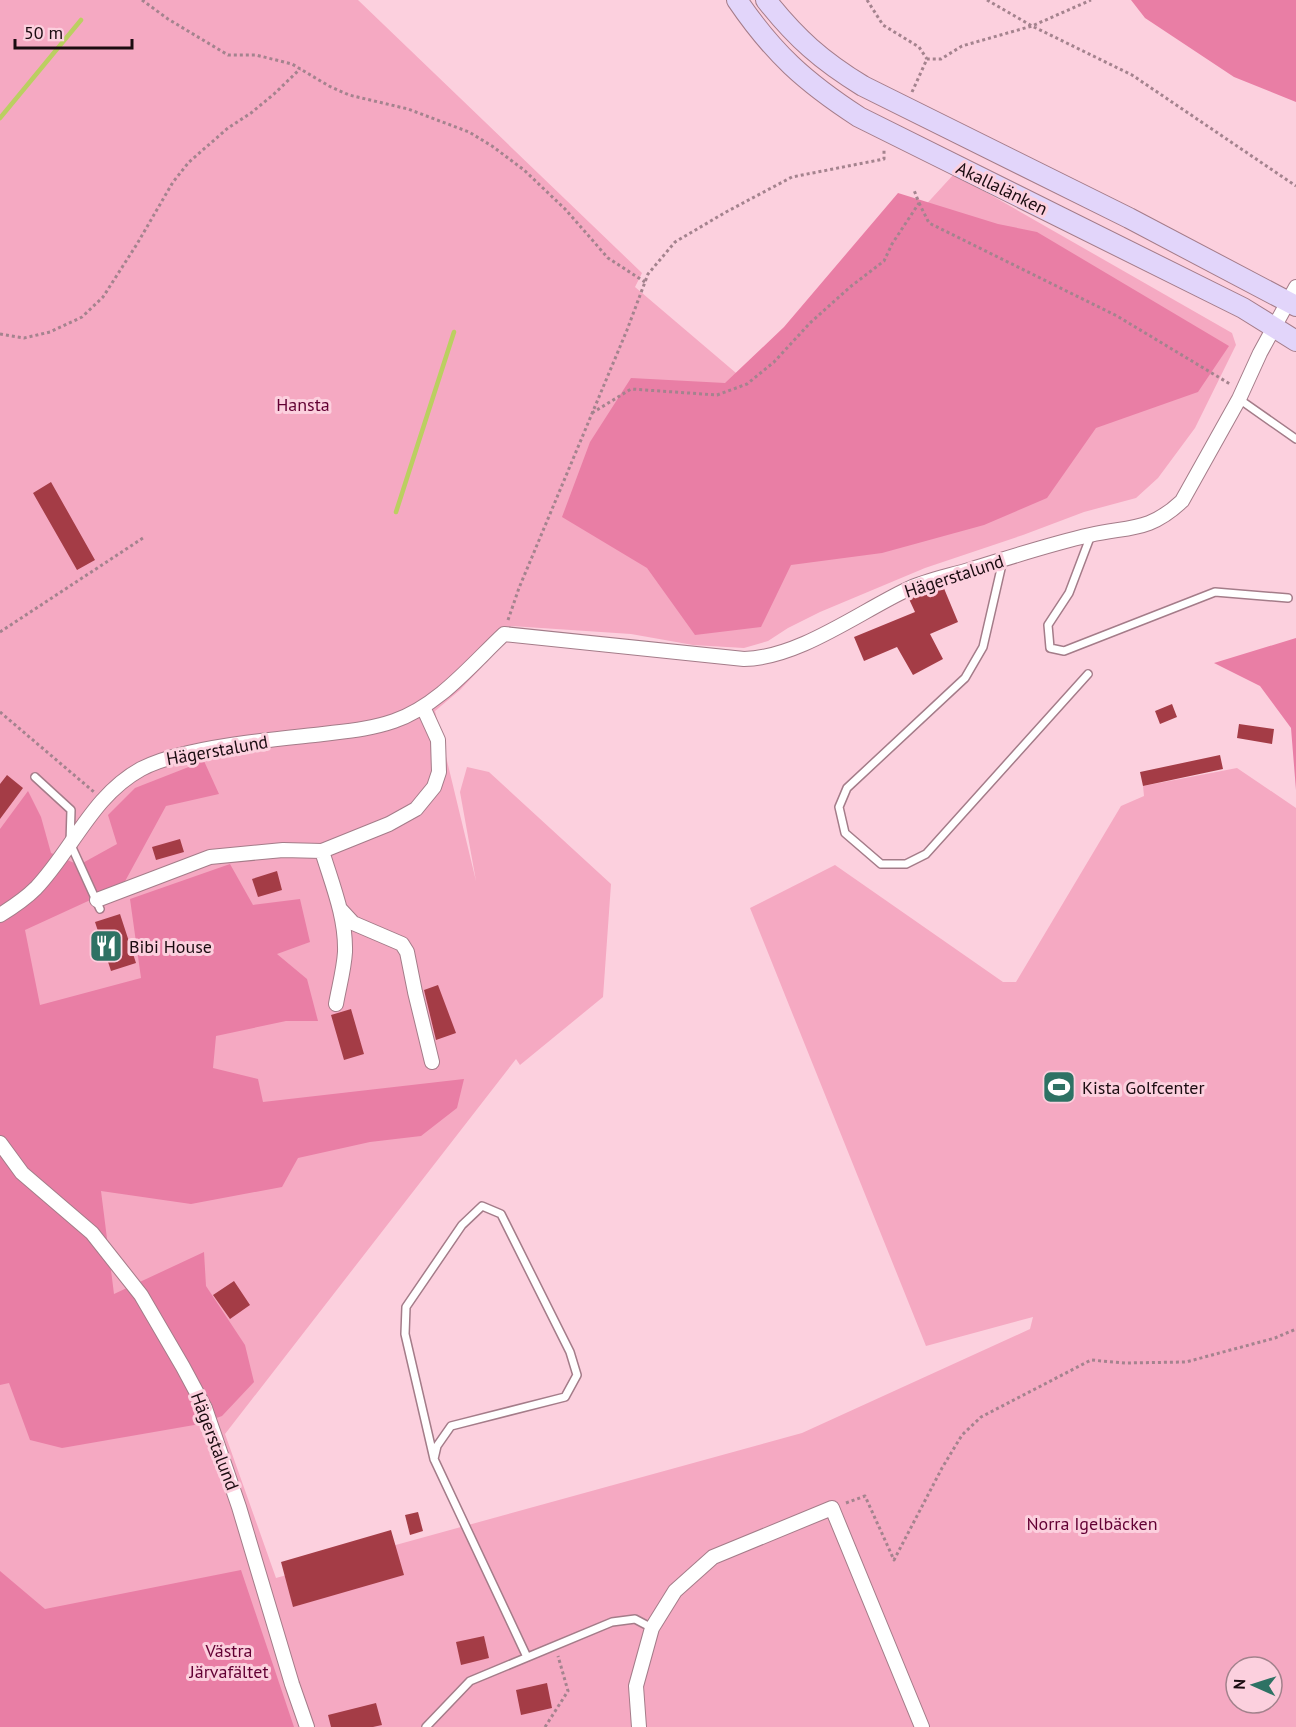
<svg xmlns="http://www.w3.org/2000/svg" width="1296" height="1727" font-family="'PT Sans',sans-serif">
	<style>
		.green { fill: #f5a9c2; fill-rule: evenodd }
		.forest { fill: #e97ea5 }
		.lines { fill: none; stroke-linecap: round; stroke-linejoin: round }
		.stream { stroke: #bbcf61; stroke-width: 4.5 }
		.building { fill: #a43c46 }
		.service-casing { stroke: #a47c89; stroke-width: 10 }
		.minor-casing { stroke: #a47c89; stroke-width: 16 }
		.secondary-casing { stroke: #a47c89; stroke-width: 22 }
		.path { stroke: #a4838e; stroke-width: 3; stroke-dasharray: 3 3; stroke-linecap: butt }
		.service { stroke: #fff; stroke-width: 7 }
		.minor { stroke: #fff; stroke-width: 14 }
		.secondary { stroke: #e2d5fa; stroke-width: 20 }
		.labels { text-anchor: middle; dominant-baseline: central; stroke-width: 6; stroke-linejoin: round; paint-order: stroke }
		.street-label { font-size: 18px; fill: #1b0c11; stroke: #fcd0de }
		.park-label { font-size: 18px; fill: #620033; stroke: #fcd0de }
		.poi-label { font-size: 18px; fill: #1b0c11; stroke: #fcd0de; text-anchor: start }
	</style>
	<rect width="100%" height="100%" fill="#fcd0de"/>
	<path class="green" d="M0 0H358L642 273 635 287 756 390 954 174 1232 333 1236 345 1195 428 1158 478 1136 498 1084 512 1023 535 925 568 820 612 788 628 768 641 744 648 693 645 631 634 511 626 481 668 460 690 435 711 476 881 460 792 467 767 489 772 611 884 603 997 520 1065 516 1059 225 1434 276 1578 802 1433 1030 1329 1033 1317 926 1346 750 908 835 865 1003 982H1016L1121 806 1144 796 1143 786 1237 768 1296 808V1727H0ZM1236 1667H1272V1703H1236Z"/>
	<path class="forest" d="M1131 0H1296V102L1234 77 1145 18Z
		M898 193 998 224 1037 232 1229 346 1198 392 1096 428 1047 498 984 525 882 553 791 565 761 627 695 635 647 568 562 517 590 442 631 378 725 383 784 327Z
		M1296 638V790L1291 728 1260 686 1214 663Z
		M204 761 219 794 166 806 123 885 25 930 40 1005 141 978 130 899 230 864 253 905 300 899 310 942 277 954 307 979 318 1021H286L216 1036 213 1068 258 1079 263 1102 464 1079 457 1108 421 1136 370 1142 298 1158 282 1187 191 1204 101 1191 114 1294 204 1252 206 1286 245 1345 254 1382 222 1416 200 1424 62 1448 30 1440 9 1383 0 1385V829L28 791 41 817 51 853 79 865 117 844 108 815 135 788Z
		M241 1570 294 1727H0V1571L45 1609Z"/>
	<g class="lines">
		<path class="stream" d="M0 118 81 20
			M396 512 454 332"/>
	</g>
	<path class="building" d="M51 482 95 560 77 570 33 493Z
		M943 586 958 622 930 634 943 659 913 675 897 647 864 661 854 637 915 612 909 599Z
		M1172 704 1177 717 1160 724 1155 711Z
		M1239 724 1274 729 1272 744 1237 738Z
		M1220 755 1223 769 1143 786 1140 772Z
		M7 775 23 788 0 819V784Z
		M180 839 184 852 156 860 152 847Z
		M277 871 282 890 258 897 252 879Z
		M120 914 136 963 111 971 95 922Z
		M438 985 456 1033 436 1040 424 990Z
		M351 1009 364 1054 344 1060 331 1015Z
		M234 1281 250 1305 230 1319 213 1295Z
		M418 1512 423 1531 410 1535 405 1515Z
		M391 1530 404 1575 293 1607 281 1562Z
		M484 1636 489 1658 461 1665 456 1642Z
		M547 1683 552 1708 521 1715 516 1690Z
		M376 1703 382 1725 373 1727H331L328 1715Z"/>
	<g class="lines">
		<g class="service-casing">
			<path id="service" d="M1239 399 1296 439
				M1091 535 1069 593 1048 625 1050 648 1064 651 1215 592 1288 598
				M1003 560 983 647 965 678 847 788 839 807 845 833 881 864H906L926 854 1088 674
				M35 777 71 810 70 843 100 909
				M434 1459 437 1446 451 1426 565 1397 577 1375 570 1352 501 1214 482 1206 462 1225 406 1307 405 1334 434 1459 527 1657
				M426 1727 470 1681 612 1622 635 1619 652 1628"/>
		</g>
		<g class="minor-casing">
			<path id="minor" d="M322 851C332 884 346 917 345 952 344 969 339 987 336 1004
				M97 900 210 857 283 850 322 851 389 824 416 809 434 787 439 772 438 740 423 707
				M341 910 353 923 402 944 407 952 415 992 432 1062
				M0 915C13 907 26 898 36 888 73 849 92 796 141 769 156 761 171 757 188 753 232 743 278 739 323 734 347 731 371 729 394 721 438 706 471 665 504 634L744 659C798 658 858 613 906 590 926 580 950 576 972 569 1011 557 1050 544 1090 535 1130 526 1149 532 1182 501L1239 399 1260 353 1296 287
				M0 1143 22 1173 92 1233 141 1295 183 1367 205 1408 239 1507 292 1684 307 1727
				M639 1727 636 1686 652 1628 675 1591 713 1557 832 1508 922 1727"/>
		</g>
		<g class="secondary-casing">
			<path id="secondary" d="M737 0C773 53 805 82 859 117L1243 308 1296 341
				M766 0C796 38 822 61 863 86L1129 218 1296 306"/>
		</g>
		<path class="path" d="M142 0 168 19 228 55H256L292 64 329 86 349 95 408 109 469 132 492 146 524 170 565 209 608 258 645 282
			M867 0 883 25 919 47 927 59
			M987 0 1032 26 1132 75 1296 186
			M912 92 927 59H941L962 46 1032 26 1091 0
			M919 203 929 223 1117 316 1230 384
			M0 334 24 338 50 332 82 317 103 297 137 244 173 182 189 162 228 128 251 113 274 94 300 69
			M592 413 631 389 717 395 747 384 774 362 810 323 850 287 884 261 892 244 919 203 914 190
			M508 620 519 588 627 330 648 274 675 242 726 212 792 177 884 159V148
			M0 632 143 538
			M0 712 94 792
			M846 1503 865 1496 894 1560 942 1468 962 1435 981 1417 1091 1360 1125 1363 1186 1362 1275 1338 1296 1329
			M545 1727 568 1691 558 1656"/>
		<use href="#service" class="service"/>
		<use href="#minor" class="minor"/>
		<use href="#secondary" class="secondary"/>
	</g>
	<defs>
		<g id="restaurant-square" transform="scale(1.725)"><rect x="-9" y="-9" width="18" height="18" rx="4" fill="#2e7264" stroke="#fcd0de"/><path d="M-5-6h1v4h1v-4h1v4h1v-4h1v5L-1.5 .5V6h-2V.5L-5-1ZM5-6V6H3V1.5H1.5Q1.5-4 5-6Z" fill="#fff"/></g>
		<g id="stadium-square" transform="scale(1.725)"><rect x="-9" y="-9" width="18" height="18" rx="4" fill="#2e7264" stroke="#fcd0de"/><path d="M0-5a6.5 5 0 1 0 0 10a6.5 5 0 1 0 0-10ZM-3.5-1.8h7v3.6h-7Z" fill="#fff"/></g>
	</defs>
	<g fill-rule="evenodd">
		<use href="#restaurant-square" x="106" y="946"/>
		<use href="#stadium-square" x="1059" y="1087"/>
	</g>
	<g class="labels">
		<g class="street-label">
			<text transform="translate(1002 188) rotate(26)">Akallalänken</text>
			<text transform="translate(954 576) rotate(-18)">Hägerstalund</text>
			<text transform="translate(217 750) rotate(-10)">Hägerstalund</text>
			<text transform="translate(215 1441) rotate(69)">Hägerstalund</text>
		</g>
		<g class="park-label">
			<text x="303" y="404">Hansta</text>
			<text x="1092" y="1523">Norra Igelbäcken</text>
			<text x="229" y="1650">Västra<tspan x="229" dy="21">Järvafältet</tspan></text>
		</g>
		<g class="poi-label">
			<text x="129" y="946">Bibi House</text>
			<text x="1082" y="1087">Kista Golfcenter</text>
		</g>
	</g>
	<g transform="translate(1254 1685) rotate(273)"><circle r="28" fill="#fcd0de" stroke="#a2828c" stroke-width="1.5"/>
	<path d="M0-4.5L10 22L0 15L-10 22Z" fill="#2e7264"/>
	<text y="-9" font-size="16" font-weight="bold" text-anchor="middle" fill="#1b0c11">N</text>
	</g>
	<path d="M15 39v9h117v-9" fill="none" stroke="#1b0c11" stroke-width="3"/>
	<text x="24" y="39" font-size="18" fill="#1b0c11" stroke="#fcd0de" stroke-width="4.5" paint-order="stroke">50 m</text>
</svg>
